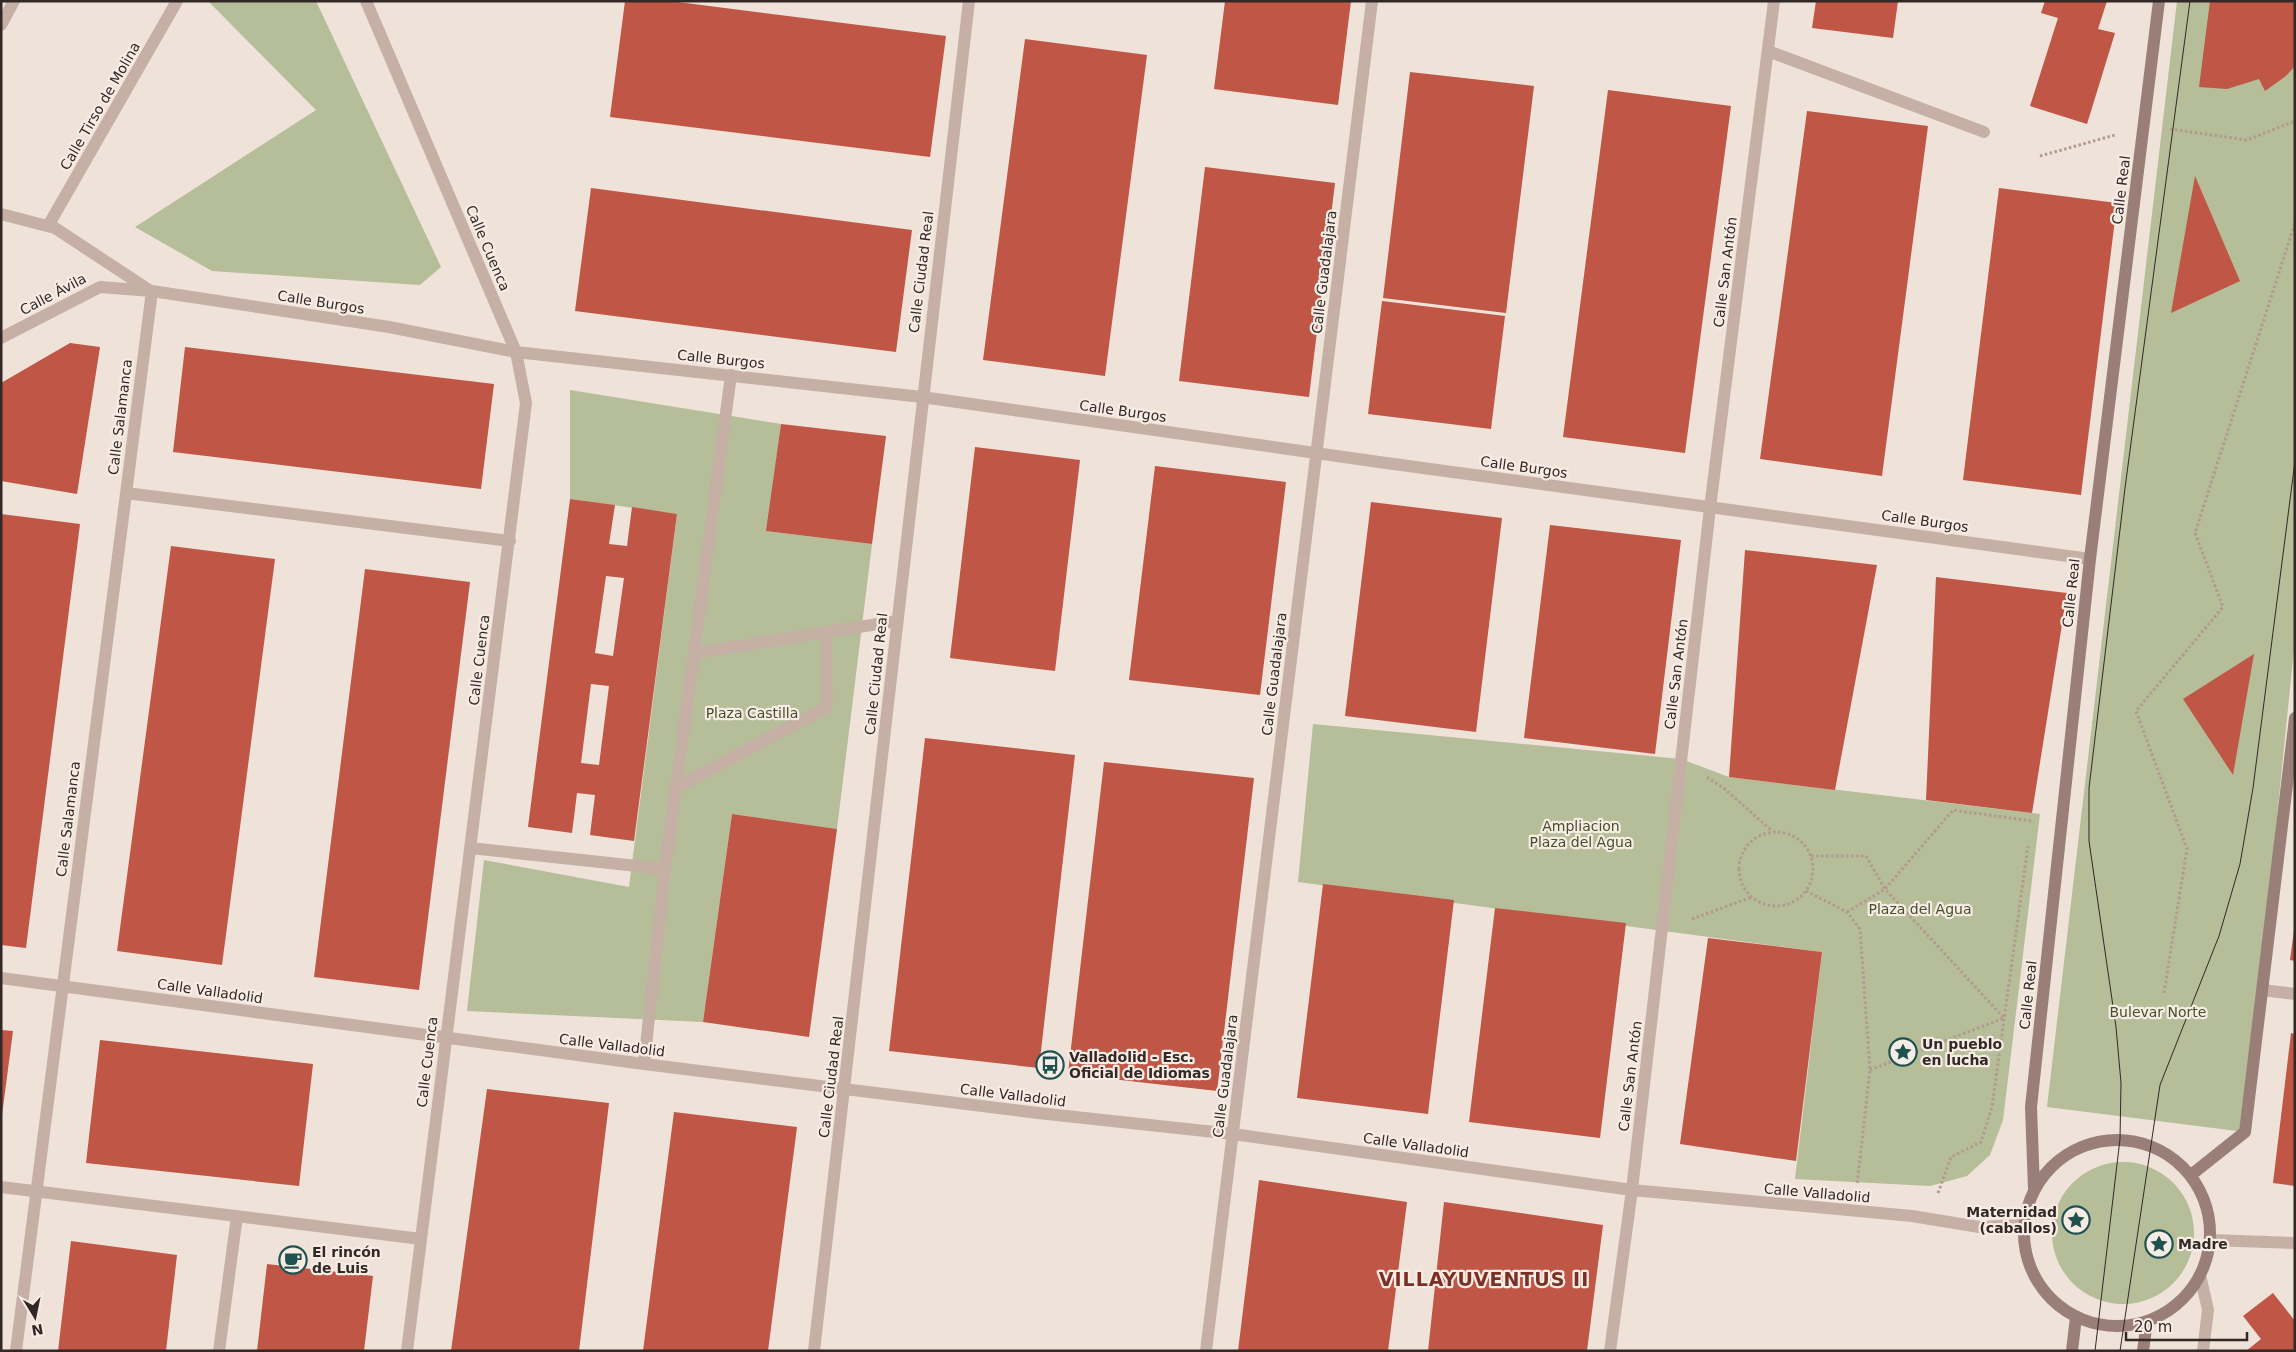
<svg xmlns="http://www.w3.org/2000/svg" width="2296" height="1352" font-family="'DejaVu Sans',sans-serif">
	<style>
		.green { fill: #b5bd99 }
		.building { fill: #bf5646; fill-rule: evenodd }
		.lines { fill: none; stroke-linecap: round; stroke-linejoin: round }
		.path { stroke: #b29a8f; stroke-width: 3; stroke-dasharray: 2.5 2.5; stroke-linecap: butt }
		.street { stroke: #c6b0a5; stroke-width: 12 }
		.secondary { stroke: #997f77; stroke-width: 12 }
		.tram { stroke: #322826; stroke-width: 1 }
		.labels { text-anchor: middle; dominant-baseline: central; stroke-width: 4.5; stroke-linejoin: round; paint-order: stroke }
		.street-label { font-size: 14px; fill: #322826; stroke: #f7ece4 }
		.park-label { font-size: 14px; fill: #464f2b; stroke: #f7ece4 }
		.poi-label { font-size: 14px; font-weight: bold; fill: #322826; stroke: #f7ece4; text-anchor: start }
		.district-label { font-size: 19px; font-weight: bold; letter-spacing: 1px; fill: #7c2f24; stroke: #f7ece4 }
	</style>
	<rect width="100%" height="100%" fill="#efe2d8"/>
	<path class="green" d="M208 1H316L441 267 420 285 212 271 135 227 316 110Z
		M2177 1H2295V639L2245 1132 2047 1107Z
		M570 390 781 424 767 531 872 544 837 829 732 814 703 1022 467 1011 484 860 629 887 677 514 570 499Z
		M1313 724 1681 759 1729 777 2040 814 2003 1120 1990 1155 1967 1176 1930 1186 1795 1179 1822 952 1298 882Z
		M2052 1233a71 71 0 1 1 142 0a71 71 0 1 1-142 0Z"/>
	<path class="building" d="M625 1H670L946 36 930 157 610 117Z
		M1225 1H1351L1338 105 1214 89Z
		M1816 1H1898L1893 38 1812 28Z
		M2045 1H2107L2098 29 2115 33 2087 124 2030 106 2058 18 2041 13Z
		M2210 1H2295V66L2286 76 2265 91 2259 79 2227 89 2199 87Z
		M1025 39 1147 55 1105 376 983 360Z
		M1410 72 1534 86 1506 313 1383 298Z
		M1608 90 1731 106 1685 453 1563 437Z
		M1807 111 1928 126 1882 476 1760 459Z
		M1205 167 1335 183 1309 397 1179 381Z
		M2195 176 2240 281 2171 313Z
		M591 188 912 230 896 352 575 311Z
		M1999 188 2117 203 2081 495 1963 480Z
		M1382 301 1505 316 1491 429 1368 414Z
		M70 343 100 347 77 494 1 481V383Z
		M185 347 494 384 481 489 173 452Z
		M781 424 886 436 872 544 766 531Z
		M975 447 1080 460 1055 671 950 658Z
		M1155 466 1286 482 1260 695 1129 680Z
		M570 499 615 505 609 544 627 546 632 507 677 514 634 841 590 835 595 795 577 793 572 833 528 827ZM606 576 624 578 613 656 595 653ZM591 684 609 686 599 765 581 763Z
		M1371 502 1502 518 1476 732 1345 716Z
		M1 514 80 524 26 948 1 945Z
		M1550 525 1681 540 1655 754 1524 738Z
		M171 546 275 559 222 965 117 951Z
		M1745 550 1877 565 1835 790 1729 777Z
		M365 569 470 582 419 990 314 977Z
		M1936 577 2067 593 2032 813 1926 800Z
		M2254 654 2233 775 2183 699Z
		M925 738 1075 755 1039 1068 889 1051Z
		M1104 762 1254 778 1217 1091 1068 1074Z
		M732 814 837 829 809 1037 703 1022Z
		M1323 884 1454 900 1428 1114 1297 1098Z
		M1495 908 1626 923 1600 1138 1469 1122Z
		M2294 930H2295V961L2290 960Z
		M1708 938 1822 952 1796 1161 1680 1144Z
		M1 1030 13 1031 2 1115H1Z
		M2291 1033 2295 1034V1186L2273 1183Z
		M100 1040 313 1064 299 1186 86 1163Z
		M487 1089 609 1103 579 1351H451Z
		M674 1112 797 1127 768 1351H643Z
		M1259 1180 1407 1202 1388 1351H1238Z
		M1444 1202 1603 1225 1587 1351H1428Z
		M71 1241 177 1255 166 1351H58Z
		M267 1264 373 1276 364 1351H257Z
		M2273 1293 2295 1321V1351H2246L2261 1339 2243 1316Z"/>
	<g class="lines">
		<path class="path" d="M2170 129 2247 140 2295 121
			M2040 156 2115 135
			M1707 777 1726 790 1772 831
			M1739 869a37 37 0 1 1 74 0a37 37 0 1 1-74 0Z
			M1811 856H1866L1885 889 2004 1018 1870 1070
			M1806 891 1847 912 1860 929 1870 1070 1857 1185
			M1847 912 1885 889 1953 810 2032 821V823
			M1692 919 1752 897
			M2164 993 2187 849 2136 711 2223 607 2195 533 2295 223
			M1938 1193 1951 1157 1981 1142 1992 1107 2028 846"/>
		<path class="street" d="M366 1 516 352 526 403 407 1351
			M1 25 14 1
			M1768 51 1984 132
			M1 214 55 228 149 290
			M48 226 177 1
			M1 338 100 287 152 291 389 327 516 352 922 397 1379 462 2090 559
			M126 493 510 541
			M694 653 897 621
			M676 788 827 707 826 632
			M470 848 665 869
			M1 978 644 1064 1038 1113 1233 1134 1632 1190 1912 1216 1979 1227 2023 1225
			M2262 990 2295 994
			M644 1064 665 869 731 375
			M1 1187 421 1239
			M2210 1240 2295 1243
			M2200 1275 2208 1310 2203 1351
			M16 1351 152 291
			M219 1351 237 1216
			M814 1351C867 901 915 451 969 1
			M1206 1351 1372 1
			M1610 1351 1632 1190 1710 508 1774 1"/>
		<path class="secondary" d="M2024 1233a93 93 0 1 1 186 0a93 93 0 1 1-186 0Z
			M2191 1175 2245 1132 2295 718
			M2034 1189 2031 1107 2090 559 2159 1
			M2072 1351 2076 1317
			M2143 1351 2147 1321"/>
		<path class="tram" d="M2095 1351 2120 1139 2121 1083 2116 1027 2089 841V788L2125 488 2190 1
			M2120 1351 2160 1085 2219 936 2240 864 2253 788 2295 461"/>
	</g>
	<defs>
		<g id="sight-ring" transform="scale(1.4375)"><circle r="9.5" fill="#f7ece4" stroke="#1e514f" stroke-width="1.5"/><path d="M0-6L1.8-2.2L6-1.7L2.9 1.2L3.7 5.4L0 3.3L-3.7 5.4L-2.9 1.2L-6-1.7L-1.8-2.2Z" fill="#1e514f"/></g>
		<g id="bus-ring" transform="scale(1.4375)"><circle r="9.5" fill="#f7ece4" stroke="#1e514f" stroke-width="1.5"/><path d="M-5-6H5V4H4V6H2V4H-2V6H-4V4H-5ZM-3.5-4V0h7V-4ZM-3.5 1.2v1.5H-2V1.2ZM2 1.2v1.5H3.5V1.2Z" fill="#1e514f"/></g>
		<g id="cafe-ring" transform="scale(1.4375)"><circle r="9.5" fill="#f7ece4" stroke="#1e514f" stroke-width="1.5"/><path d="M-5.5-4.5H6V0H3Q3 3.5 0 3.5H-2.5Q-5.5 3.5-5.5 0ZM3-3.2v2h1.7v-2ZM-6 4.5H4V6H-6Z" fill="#1e514f"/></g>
	</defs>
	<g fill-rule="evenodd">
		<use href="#sight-ring" x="1903" y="1052"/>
		<use href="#bus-ring" x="1050" y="1065"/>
		<use href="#sight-ring" x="2076" y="1220"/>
		<use href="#sight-ring" x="2159" y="1244"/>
		<use href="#cafe-ring" x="293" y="1260"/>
	</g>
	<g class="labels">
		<g class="street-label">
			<text transform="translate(100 106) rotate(-60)">Calle Tirso de Molina</text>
			<text transform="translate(2121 190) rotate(-83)">Calle Real</text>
			<text transform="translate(488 248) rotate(67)">Calle Cuenca</text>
			<text transform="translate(921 272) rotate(-83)">Calle Ciudad Real</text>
			<text transform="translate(1324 272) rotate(-83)">Calle Guadalajara</text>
			<text transform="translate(1725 272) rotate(-83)">Calle San Antón</text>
			<text transform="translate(53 294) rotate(-28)">Calle Ávila</text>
			<text transform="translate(321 302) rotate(9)">Calle Burgos</text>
			<text transform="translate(721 359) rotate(6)">Calle Burgos</text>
			<text transform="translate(1123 411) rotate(8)">Calle Burgos</text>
			<text transform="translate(120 417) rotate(-83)">Calle Salamanca</text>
			<text transform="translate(1524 467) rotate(8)">Calle Burgos</text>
			<text transform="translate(1925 521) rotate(8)">Calle Burgos</text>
			<text transform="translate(2071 593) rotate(-84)">Calle Real</text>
			<text transform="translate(479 660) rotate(-83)">Calle Cuenca</text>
			<text transform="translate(876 674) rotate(-84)">Calle Ciudad Real</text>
			<text transform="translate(1274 674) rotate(-83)">Calle Guadalajara</text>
			<text transform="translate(1676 674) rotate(-83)">Calle San Antón</text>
			<text transform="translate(68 819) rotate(-83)">Calle Salamanca</text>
			<text transform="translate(210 991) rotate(8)">Calle Valladolid</text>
			<text transform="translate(2028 995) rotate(-84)">Calle Real</text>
			<text transform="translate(612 1045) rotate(7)">Calle Valladolid</text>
			<text transform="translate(427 1062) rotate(-83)">Calle Cuenca</text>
			<text transform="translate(1225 1076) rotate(-83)">Calle Guadalajara</text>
			<text transform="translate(1630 1076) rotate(-83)">Calle San Antón</text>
			<text transform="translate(831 1077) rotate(-83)">Calle Ciudad Real</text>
			<text transform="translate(1013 1095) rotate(7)">Calle Valladolid</text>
			<text transform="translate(1416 1145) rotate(8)">Calle Valladolid</text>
			<text transform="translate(1817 1193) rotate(5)">Calle Valladolid</text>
		</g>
		<g class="park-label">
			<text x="752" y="713">Plaza Castilla</text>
			<text x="1581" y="826">Ampliacion<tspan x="1581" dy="16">Plaza del Agua</tspan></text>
			<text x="1920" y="909">Plaza del Agua</text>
			<text x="2158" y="1012">Bulevar Norte</text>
		</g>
		<g class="poi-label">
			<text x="1922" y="1044">Un pueblo<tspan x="1922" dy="16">en lucha</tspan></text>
			<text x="1069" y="1057">Valladolid - Esc.<tspan x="1069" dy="16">Oficial de Idiomas</tspan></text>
			<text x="2057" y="1212" text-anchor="end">Maternidad<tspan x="2057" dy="16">(caballos)</tspan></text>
			<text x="2178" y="1244">Madre</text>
			<text x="312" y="1252">El rincón<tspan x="312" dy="16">de Luis</tspan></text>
		</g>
		<g class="district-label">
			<text x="1484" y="1279">VILLAYUVENTUS II</text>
		</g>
	</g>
	<rect width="2296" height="1352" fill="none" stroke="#322826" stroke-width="5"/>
	<g transform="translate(35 1317) rotate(170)" stroke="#f7ece4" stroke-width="4" paint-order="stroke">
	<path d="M0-4L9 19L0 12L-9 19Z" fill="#322826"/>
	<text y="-8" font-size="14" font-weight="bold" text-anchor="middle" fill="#322826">N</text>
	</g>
	<path d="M2126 1332v8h121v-8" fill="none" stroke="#322826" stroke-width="2.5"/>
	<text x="2134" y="1332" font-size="15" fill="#322826" stroke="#f7ece4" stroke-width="4" paint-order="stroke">20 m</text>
</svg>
